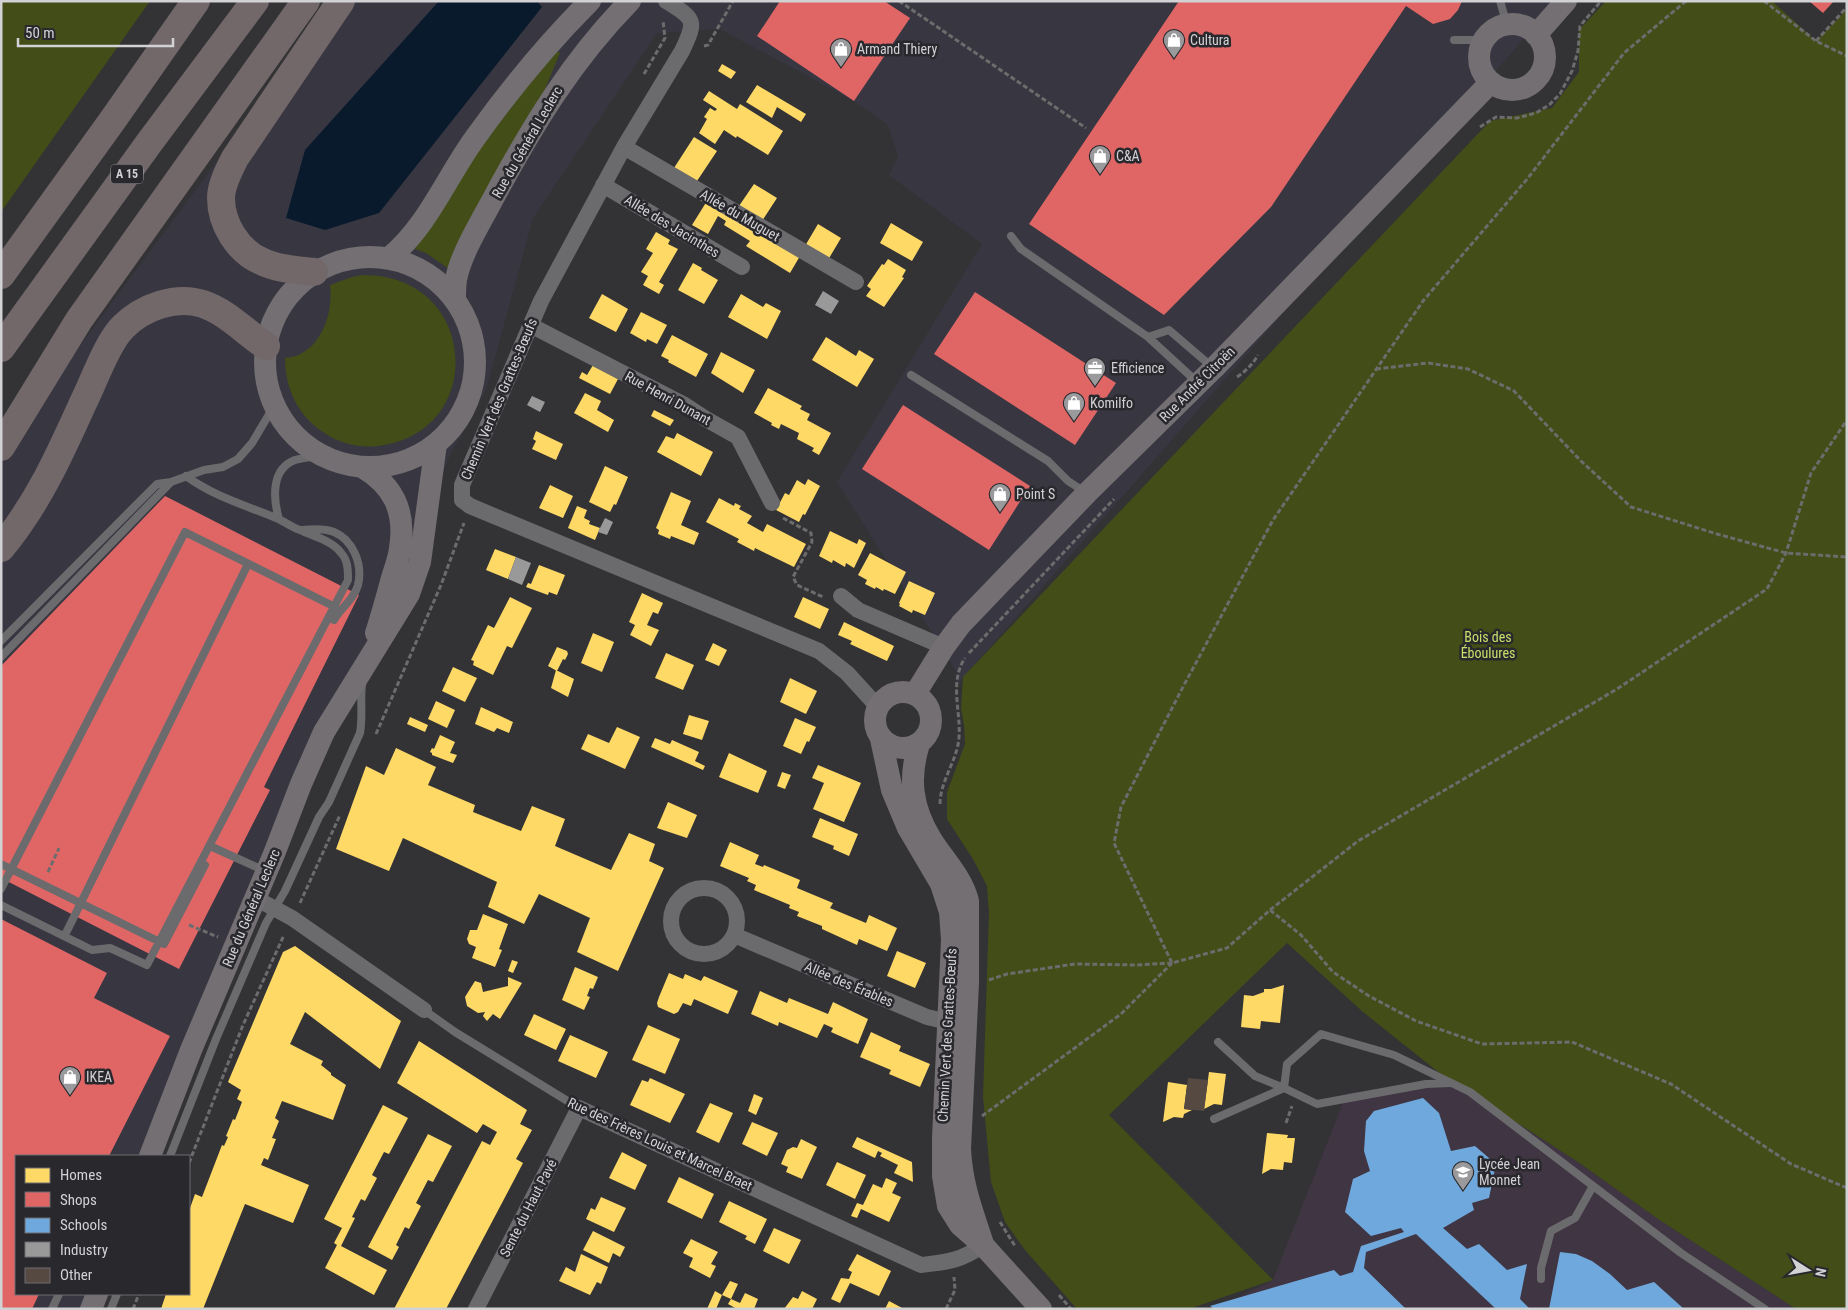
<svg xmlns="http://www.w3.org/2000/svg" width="1848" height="1310" font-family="'Roboto Condensed',sans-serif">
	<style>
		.built { fill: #383741 }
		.education { fill: #403542 }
		.green { fill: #434d17 }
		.water { fill: #091a2d }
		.homes { fill: #ffd966 }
		.shops { fill: #e06666 }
		.schools { fill: #6fa8dc }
		.industry { fill: #999 }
		.building { fill: #564942 }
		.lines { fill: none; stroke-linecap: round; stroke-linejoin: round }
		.path { stroke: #6c6c6d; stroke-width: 3; stroke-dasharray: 5 2.5; stroke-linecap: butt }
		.service { stroke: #6b6b6d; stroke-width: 8 }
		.minor { stroke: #6b6b6d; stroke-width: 16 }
		.secondary { stroke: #736f72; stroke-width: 22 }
		.motorway { stroke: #72686a; stroke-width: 28 }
		.labels { text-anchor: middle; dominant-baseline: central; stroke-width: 5; stroke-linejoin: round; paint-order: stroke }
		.shield { fill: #28282d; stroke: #9f9fa3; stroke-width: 1 }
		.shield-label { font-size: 12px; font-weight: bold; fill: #d2d2d5 }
		.poi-label { font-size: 14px; fill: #d2d2d5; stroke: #28282d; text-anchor: start }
		.street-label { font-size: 14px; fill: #d2d2d5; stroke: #28282d }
		.park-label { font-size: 14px; fill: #c7e068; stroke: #28282d }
	</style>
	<rect width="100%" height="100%" fill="#333336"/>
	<path class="built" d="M336 1H1557L956 686 958 674 837 482 982 244 889 175 898 156 888 125 854 101 720 29 657 33 533 218 486 390 450 455 155 1156H16V1294H97L91 1309H1V452Z"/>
	<path class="education" d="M1437 1071 1578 1162 1658 1219 1796 1309H1214L1273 1280 1347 1093 1426 1084Z"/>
	<path class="green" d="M1 1H150L1 212Z
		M1606 1H1772L1816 41 1847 9V1309H1796L1658 1219 1578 1162 1437 1071 1363 1012 1287 943 1109 1115 1273 1280 1189 1309H1077L1025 1250 1005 1222 991 1182 983 1097 989 913 987 886 973 859 947 819V792L965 744 964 725 961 708 963 677 1490 121 1552 108 1579 72V30Z
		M555 50 560 53 545 89 530 113 449 269 426 253 415 249V247L481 147Z
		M363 275C479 275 486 429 384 445 364 449 343 445 326 434 299 418 285 389 285 358 319 356 334 315 330 285L352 277Z"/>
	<path class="water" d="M439 1H537L542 7 379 213 325 230 286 218 305 150Z"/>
	<path class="homes" d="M722 64 736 72 731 79 718 71Z
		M757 85 806 114 801 122 777 107 772 118 746 102Z
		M709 91 737 109 740 104 783 131 768 155 737 136 736 138 724 130 715 144 699 133 707 119 704 117 710 108 715 111 717 109 703 100Z
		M694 137 717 151 697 181 674 168Z
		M754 184 777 198 762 221 739 206Z
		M707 201 800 256 790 273 746 246 750 241 724 225 726 221 718 216 708 234 692 225Z
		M891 223 923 242 912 261 880 243Z
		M818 224 841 238 828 260 805 246Z
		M656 232 670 240 668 244 678 249 659 282 664 285 659 294 643 285 648 276 641 272 653 253 646 249Z
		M888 259 906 270 902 277 904 278 884 307 866 296 871 289 867 286 882 264 884 265Z
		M693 263 702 268 701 270 718 280 704 304 678 290Z
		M602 294 628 309 616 332 589 318Z
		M741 294 763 307 766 303 781 311 767 339 728 317Z
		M641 312 667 325 657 344 647 339 646 342 630 333Z
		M672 335 708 354 696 377 668 362 669 360 661 356Z
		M826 337 856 356 859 350 874 359 857 387 812 360Z
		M721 352 755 370 743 393 711 373Z
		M593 365 618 379 610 394 579 378 582 372 587 375Z
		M768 388 802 406 800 409 810 414 807 420 831 433 819 455 812 451 814 448 797 439 799 433 781 424 779 429 771 425 772 423 754 413Z
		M585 393 601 401 597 410 614 420 608 432 574 413Z
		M654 410 674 420 670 426 651 416Z
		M536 431 563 444 556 460 532 449 536 441 533 439Z
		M677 433 713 452 701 476 657 452 666 436 674 439Z
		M605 466 628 477 616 505 614 504 610 512 589 502Z
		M808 479 820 486 805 515 803 514 799 522 776 510 785 493 789 495 797 480 805 485Z
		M550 485 573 496 563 518 539 508Z
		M671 492 691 501 681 525 699 533 694 545 671 536 670 539 658 534 659 530 656 528Z
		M719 498 734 506 735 503 741 506 739 509 752 516 747 523 763 532 767 524 806 544 794 567 755 548 754 551 737 542 739 539 706 522Z
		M577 506 587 510 584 518 590 521 589 524 600 528 595 540 568 528Z
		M830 531 857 544 859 539 866 543 854 568 846 563 845 567 833 560 832 563 819 556Z
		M495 549 516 557 508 579 486 570Z
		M870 553 906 572 895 594 884 589 883 591 876 587 875 589 865 584 867 580 858 575Z
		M539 565 565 575 557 595 549 592 548 595 526 587 528 583 531 584Z
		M909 581 935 593 925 615 913 610 912 613 899 606 900 604 899 603Z
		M642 593 663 603 658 614 653 612 647 625 659 630 651 646 630 635 635 625 629 622Z
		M510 597 532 608 512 648 507 646 493 675 473 665 474 661 471 660 488 625 494 628Z
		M803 597 829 609 820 629 794 617Z
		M844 622 894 646 887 661 850 644 852 641 838 635Z
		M593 633 614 642 602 672 581 663Z
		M713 643 727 650 719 666 705 660Z
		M557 647 567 651 568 654 565 660 563 659 557 671 548 666Z
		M666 653 694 665 683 690 655 678Z
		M453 667 477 678 465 702 442 691Z
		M556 670 574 679 568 697 551 688Z
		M790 678 817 691 806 714 780 702Z
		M436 701 455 710 447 728 428 719Z
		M481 707 513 722 509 733 497 728 494 732 475 724Z
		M689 715 709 721 702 740 683 734Z
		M410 717 428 725 425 732 407 724Z
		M795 718 816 727 809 742 807 741 801 754 783 746Z
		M617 727 640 737 625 769 581 749 588 734 609 743Z
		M440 735 455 742 450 753 457 755 453 763 432 755V753L430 752 432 748 434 749Z
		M655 738 670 744 672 740 699 752 695 761 705 766 703 770 651 747Z
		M396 748 436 767 428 785 475 805 473 812 521 831 532 806 565 819 555 846 611 870 629 833 655 844 649 861 664 868 618 971 577 952 590 918 539 894 524 924 488 907 497 882 403 838 389 871 336 849 366 766 384 775Z
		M729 753 767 771 758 793 719 777Z
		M818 765 861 783 844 822 813 809 824 783 812 778Z
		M782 772 791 775 785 789 777 786Z
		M668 802 697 815 687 838 657 828Z
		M820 818 858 834 849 856 833 849 834 846 812 837Z
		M730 842 759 855 755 864 763 867 764 865 800 880 797 888 833 903 830 908 866 923 869 915 897 928 887 951 859 939 857 945 822 929V926L797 916 799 912 789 908 790 905 754 890 756 885 747 881 749 878 720 866Z
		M483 914 508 924 499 949 502 950 495 967 472 958 476 947 469 944 467 939 470 930H477Z
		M295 946 401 1021 380 1069 305 1012 290 1044 323 1061 321 1065 331 1073V1075L346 1085 333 1120 282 1101 275 1118 279 1121 272 1138 276 1139 268 1160 264 1158 261 1165 309 1185 293 1223 245 1204 203 1309H161L166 1294H189V1211L195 1194 202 1197 222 1145 224 1146 228 1137 226 1136 233 1119 235 1120 242 1102 237 1099 241 1090 228 1082 283 952Z
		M897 951 926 963 915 988 887 976Z
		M512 960 518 962 513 973 508 971Z
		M575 967 598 977 593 989 590 988 587 996 590 997 584 1010 562 1000Z
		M669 973 683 979 685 974 701 981 704 976 738 991 728 1014 694 999 691 1006 683 1003 678 1012 674 1014 658 1007 657 1003 659 997Z
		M508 977 522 983 500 1019 493 1014 487 1021 483 1016 485 1012 478 1013 467 1006 465 997 475 981 481 983 483 992 508 986Z
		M1284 985 1280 1023 1261 1021 1260 1029 1241 1027 1244 995 1253 996 1264 992V989H1271Z
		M760 991 787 1003 789 998 828 1014 833 1002 868 1019 858 1044 831 1032 833 1028 824 1024 817 1038 779 1022 778 1026 751 1014Z
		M534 1014 566 1029 556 1050 524 1035Z
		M648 1025 680 1039 665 1074 632 1060Z
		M871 1032 901 1046 899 1051 930 1064 920 1087 889 1074 891 1070 860 1057Z
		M570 1035 608 1052 596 1078 558 1061Z
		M419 1041 527 1110 520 1124 532 1130 516 1159 523 1163 446 1309H394L482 1141 490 1145 497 1132 483 1124 477 1133 397 1083Z
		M1209 1072 1226 1074 1222 1105 1214 1104 1204 1109Z
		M650 1078 685 1094 670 1123 630 1105 642 1080 648 1082Z
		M1168 1082 1187 1085 1184 1109 1192 1110 1184 1114 1183 1118 1174 1117 1163 1122Z
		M754 1094 763 1098 756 1115 748 1111Z
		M710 1103 733 1113 719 1143 696 1132Z
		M383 1105 408 1118 389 1154 384 1152 372 1175 377 1178 365 1201 361 1199 352 1217 355 1218 341 1246 387 1270 374 1295 325 1268 337 1245 334 1243 342 1228 324 1219Z
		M752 1122 778 1133 767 1156 742 1144Z
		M1267 1133 1288 1135 1287 1138H1295L1292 1163 1284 1162 1283 1170 1271 1169 1262 1174Z
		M428 1134 452 1146 433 1182 428 1180 416 1203 421 1206 409 1229 405 1227 396 1245 399 1247 392 1260 368 1247Z
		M857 1137 912 1162 913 1182 894 1173 898 1165 880 1156 882 1153 878 1151 875 1158 852 1147Z
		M801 1139 817 1147 802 1179 786 1172 788 1167 781 1164 787 1150 793 1147 797 1148Z
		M622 1152 647 1165 635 1190 609 1178Z
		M837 1162 866 1175 855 1199 826 1185Z
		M679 1177 714 1194 702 1219 667 1202Z
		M886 1178 897 1183 892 1193 901 1197 889 1222 861 1209 857 1218 851 1216 857 1203 863 1205 873 1184 882 1188Z
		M601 1197 626 1208 614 1232 586 1219 591 1208 595 1210Z
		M729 1201 767 1219 755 1244 745 1239 747 1236 719 1222Z
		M774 1228 801 1240 789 1264 763 1251Z
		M593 1231 625 1247 620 1257 613 1253 609 1263 583 1250Z
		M691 1239 718 1252 711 1264 716 1266 710 1278 689 1267 693 1258 683 1253Z
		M581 1254 608 1267 601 1284 597 1282 590 1295 559 1281 566 1267 575 1272Z
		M857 1254 891 1271 879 1296 850 1283 840 1303 831 1299 841 1278 849 1279 852 1272 848 1270Z
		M730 1281 738 1284 731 1299 722 1295Z
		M715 1291 722 1295 716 1309H707Z
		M802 1291 817 1299 812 1309H784L793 1297 798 1299Z
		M745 1293 758 1299 754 1309H737L728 1304 731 1299 740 1303Z
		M889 1301 904 1309H885Z"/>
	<path class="shops" d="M780 1H884L910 18 854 101 757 36Z
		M1179 1H1462L1458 10 1450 19 1433 24 1406 6 1271 207 1164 315 1029 224Z
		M1809 1H1834L1823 13Z
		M975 292 1116 383 1075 445 934 354Z
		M903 405 1030 486 989 550 862 469Z
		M165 496 359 595 264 787 270 790 179 969 1 878V666Z
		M1 919 107 973 94 998 170 1036 109 1156H16V1294H39L32 1309H1Z"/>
	<path class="schools" d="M1423 1098 1439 1113 1451 1151 1475 1146 1496 1164 1489 1198 1472 1203 1474 1210 1443 1228 1467 1249 1479 1244 1507 1270 1527 1264 1520 1299 1530 1309H1496L1416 1234 1366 1252 1364 1268 1406 1309H1214L1210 1306 1334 1270 1340 1276 1353 1272 1361 1246 1404 1232 1401 1228 1371 1236 1345 1212 1353 1179 1370 1171 1364 1151 1366 1121 1374 1111Z
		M1560 1252 1576 1254 1592 1261 1610 1274 1627 1290 1654 1282 1684 1309H1549Z"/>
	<path class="industry" d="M823 291 839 301 831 314 815 305Z
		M532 396 545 402 540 412 527 405Z
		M605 518 613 522 607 535 598 532Z
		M516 557 531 563 522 585 508 579Z"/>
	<path class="building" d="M1188 1078 1208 1080 1204 1111 1184 1109Z"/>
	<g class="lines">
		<path class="path" d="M899 1 1086 128
			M1686 1 1624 53 1528 178 1423 301 1273 520 1184 685 1121 807 1114 843 1172 963 1227 948 1270 910 1301 935 1333 972 1369 996 1416 1021 1482 1044 1572 1042 1671 1084 1791 1164 1847 1188
			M1764 1 1816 41 1847 56
			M1816 41 1847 7
			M704 46 708 45 733 1
			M644 74 665 38 663 21
			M1480 127 1496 117 1517 118 1536 113 1549 105 1560 94 1572 71 1578 51 1580 26 1601 1
			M1376 369 1428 363 1468 369 1514 391 1581 461 1631 507 1717 534 1786 553 1847 557
			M1237 377C1246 371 1253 364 1258 355
			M783 518 811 533 812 542 793 577 797 585 823 597
			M969 653 1114 499
			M376 734 441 585 464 523
			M940 804C940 781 958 759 959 737 961 711 949 682 965 658
			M48 872 59 848
			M300 903 340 815
			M1270 910 1358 841 1617 689 1767 589 1786 553 1811 473 1847 420
			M189 925 218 937
			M989 980 1007 974 1075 964 1136 965 1171 963
			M982 1116 1121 1014 1172 963
			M1286 1123 1292 1106
			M189 1163 243 1025 284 935
			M1000 1222 1015 1246
			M1059 1295 1071 1309
			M133 1309 139 1294
			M946 1309 955 1290 954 1277"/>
		<path class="service" d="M1500 1 1507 25
			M1454 40H1484
			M1011 236 1021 249 1148 337 1197 382
			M1148 337 1169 330 1211 366
			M911 375 1048 461 1068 481 1085 492
			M279 519C273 498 271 469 295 460 304 457 314 457 323 456
			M302 530C312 529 324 528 334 532 353 540 363 564 358 585 354 600 341 607 334 620
			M1 641 157 484 171 482
			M1 657 171 482 204 470 223 467 238 459 252 443 274 406
			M210 846 265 871
			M1 864 164 944 205 865
			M1 889 185 532 335 607
			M1 905 92 950 110 948 147 965 348 580C348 571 348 561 342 554 332 540 314 537 300 530 291 527 284 521 276 518 245 505 213 496 186 476
			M65 935 248 564
			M424 1010 455 1032 579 1108
			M1218 1042 1255 1076 1284 1088
			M1450 1083 1426 1084 1317 1104 1284 1088 1287 1064 1321 1034 1394 1055 1470 1092 1681 1253 1765 1309
			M1214 1119 1284 1088
			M170 1156 216 1039 266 923 285 891 319 817 329 802 360 733C363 717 360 701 362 685
			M1541 1279V1268L1551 1231 1575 1218 1593 1186
			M52 1309 59 1294
			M111 1309 117 1294"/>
		<path class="minor" d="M666 1C695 19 697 20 682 51L624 147 541 301 462 485V500L470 506 819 651 847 673 878 707
			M624 147 856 282
			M603 185 742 267
			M532 326 683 404 706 419 738 437 772 503
			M841 596 858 610 944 647
			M671 921a33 33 0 1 1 66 0a33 33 0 1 1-66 0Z
			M255 898 292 918 424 1010
			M734 935 927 1017 940 1020H957
			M476 1309 579 1108 921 1265C947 1262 961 1261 983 1245"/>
		<path class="secondary" d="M1479 57a33 33 0 1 1 66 0a33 33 0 1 1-66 0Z
			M1536 35 1566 1
			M265 362a105 105 0 1 1 210 0a105 105 0 1 1-210 0Z
			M389 258C428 226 446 178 475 138 510 89 548 43 590 1
			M455 299C455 292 455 286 456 280 460 255 482 220 494 197 533 125 572 60 630 1
			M362 467C393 485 406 511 400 548 399 558 395 568 392 578 387 596 382 615 376 633
			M875 720a28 28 0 1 1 56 0a28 28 0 1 1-56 0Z
			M915 694 944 647 961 624 1087 493 1214 368 1491 82
			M881 739 892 790 908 828 941 884 950 912 952 940 943 1138V1176L948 1206 960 1225 983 1245 1041 1309
			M919 744C908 779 912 808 931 839 944 860 962 877 968 901V983L960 1149C962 1186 972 1210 983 1244
			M150 1156 191 1050 274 854 301 784 324 732 409 594 420 562 436 444
			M91 1309 97 1294"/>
		<path class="motorway" d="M314 272C297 270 277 269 261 261 238 251 221 224 221 198 221 185 229 170 235 158L341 1
			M1 275 112 121 196 1
			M1 348 149 143 255 1
			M1 447 79 320 306 1
			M1 548C37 505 60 454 83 403 94 381 107 343 123 327 143 307 176 295 203 304 227 312 246 333 266 346"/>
	</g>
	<defs>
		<g id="shop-pin" transform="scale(1.125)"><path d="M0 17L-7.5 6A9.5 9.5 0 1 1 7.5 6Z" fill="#9a9a9d" stroke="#28282d"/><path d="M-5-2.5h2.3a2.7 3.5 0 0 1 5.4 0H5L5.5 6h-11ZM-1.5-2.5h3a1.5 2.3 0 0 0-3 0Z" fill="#fff"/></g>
		<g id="office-pin" transform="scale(1.125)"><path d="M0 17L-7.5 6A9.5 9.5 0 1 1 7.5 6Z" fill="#9a9a9d" stroke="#28282d"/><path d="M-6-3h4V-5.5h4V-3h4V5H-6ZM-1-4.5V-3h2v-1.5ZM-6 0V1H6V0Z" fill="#fff"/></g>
		<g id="school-pin" transform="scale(1.125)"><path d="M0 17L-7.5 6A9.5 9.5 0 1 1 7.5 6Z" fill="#9a9a9d" stroke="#28282d"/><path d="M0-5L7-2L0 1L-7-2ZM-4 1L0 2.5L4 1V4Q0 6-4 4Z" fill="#fff"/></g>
	</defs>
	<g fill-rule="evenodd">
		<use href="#shop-pin" x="1174" y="40"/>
		<use href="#shop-pin" x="841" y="49"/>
		<use href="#shop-pin" x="1100" y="156"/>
		<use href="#office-pin" x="1095" y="368"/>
		<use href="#shop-pin" x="1074" y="403"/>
		<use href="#shop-pin" x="1000" y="494"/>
		<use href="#shop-pin" x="70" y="1077"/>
		<use href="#school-pin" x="1463" y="1172"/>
	</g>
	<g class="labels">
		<rect class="shield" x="111" y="164.5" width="32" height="19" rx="4"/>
		<g class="shield-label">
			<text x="127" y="174">A 15</text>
		</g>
		<g class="poi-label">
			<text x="1190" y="40">Cultura</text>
			<text x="857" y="49">Armand Thiery</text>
			<text x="1116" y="156">C&amp;A</text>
			<text x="1111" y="368">Efficience</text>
			<text x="1090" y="403">Komilfo</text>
			<text x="1016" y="494">Point S</text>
			<text x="86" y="1077">IKEA</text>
			<text x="1479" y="1164">Lycée Jean<tspan x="1479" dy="16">Monnet</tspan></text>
		</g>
		<g class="street-label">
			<text transform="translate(527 142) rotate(-60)">Rue du Général Leclerc</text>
			<text transform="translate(740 215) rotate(30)">Allée du Muguet</text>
			<text transform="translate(672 226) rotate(31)">Allée des Jacinthes</text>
			<text transform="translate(1197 384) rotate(-45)">Rue André Citroën</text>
			<text transform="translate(668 398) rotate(29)">Rue Henri Dunant</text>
			<text transform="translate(499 399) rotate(-67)">Chemin Vert des Grattes-Bœufs</text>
			<text transform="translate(251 908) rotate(-67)">Rue du Général Leclerc</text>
			<text transform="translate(849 984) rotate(23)">Allée des Érables</text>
			<text transform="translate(947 1035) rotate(-87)">Chemin Vert des Grattes-Bœufs</text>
			<text transform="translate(660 1144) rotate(25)">Rue des Frères Louis et Marcel Braet</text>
			<text transform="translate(528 1208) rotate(-63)">Sente du Haut Pavé</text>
		</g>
		<g class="park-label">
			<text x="1488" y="637">Bois des<tspan x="1488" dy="16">Éboulures</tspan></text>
		</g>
	</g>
	<rect width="1848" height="1310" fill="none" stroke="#d2d2d5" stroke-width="5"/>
	<rect x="15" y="1155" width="175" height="140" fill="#28282d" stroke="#6c6c70"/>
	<rect x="25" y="1168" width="25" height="15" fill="#ffd966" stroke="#6c6c70"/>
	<text x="60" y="1180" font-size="15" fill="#d2d2d5">Homes</text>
	<rect x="25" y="1192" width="25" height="15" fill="#e06666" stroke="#6c6c70"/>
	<text x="60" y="1205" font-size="15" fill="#d2d2d5">Shops</text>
	<rect x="25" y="1218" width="25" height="15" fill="#6fa8dc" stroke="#6c6c70"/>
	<text x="60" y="1230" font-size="15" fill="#d2d2d5">Schools</text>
	<rect x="25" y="1242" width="25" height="15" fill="#999999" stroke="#6c6c70"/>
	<text x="60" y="1255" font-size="15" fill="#d2d2d5">Industry</text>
	<rect x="25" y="1268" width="25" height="15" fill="#564942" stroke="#6c6c70"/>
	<text x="60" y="1280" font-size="15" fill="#d2d2d5">Other</text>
	<g transform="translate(1808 1270) rotate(101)" stroke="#28282d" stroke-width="4" paint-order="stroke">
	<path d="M0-4L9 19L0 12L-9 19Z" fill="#d2d2d5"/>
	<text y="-8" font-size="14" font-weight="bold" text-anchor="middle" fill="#d2d2d5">N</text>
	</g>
	<path d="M18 38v8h155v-8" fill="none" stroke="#d2d2d5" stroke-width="2.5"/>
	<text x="25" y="38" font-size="15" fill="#d2d2d5" stroke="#28282d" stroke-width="4" paint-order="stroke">50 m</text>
</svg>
